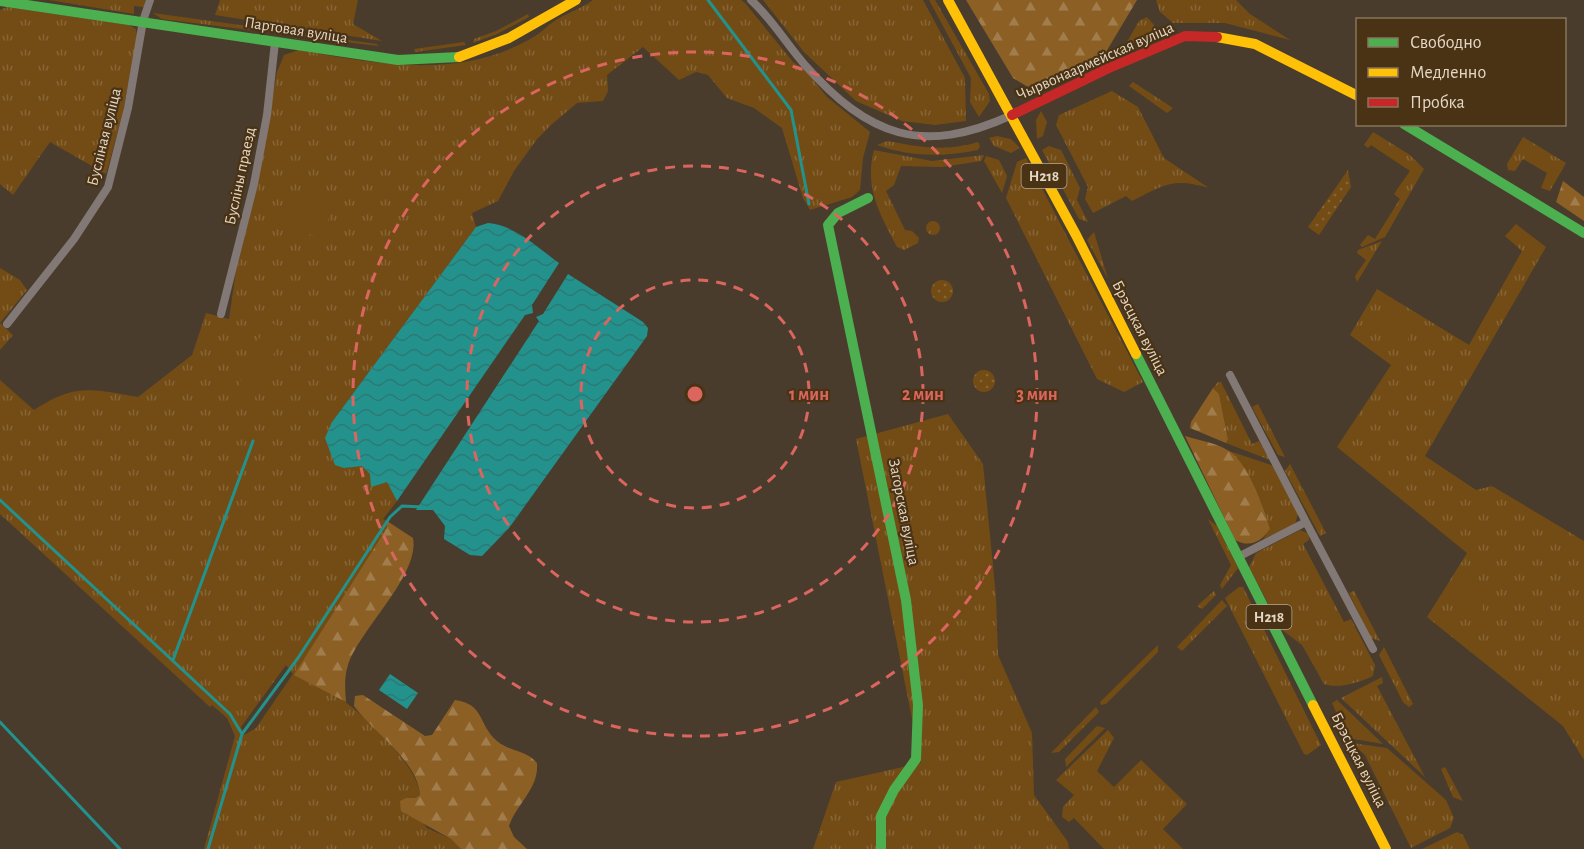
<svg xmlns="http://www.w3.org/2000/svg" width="1584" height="849" font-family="'Alegreya Sans',sans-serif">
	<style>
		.grass { fill: url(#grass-tufts); fill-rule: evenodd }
		.forest { fill: url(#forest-firs) }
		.park { fill: url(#park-dots) }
		.garden { fill: #734c15 }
		.water { fill: url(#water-waves) }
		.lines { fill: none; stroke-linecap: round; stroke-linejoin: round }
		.stream { stroke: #23928d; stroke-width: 3 }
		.street { stroke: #827875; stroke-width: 8 }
		.fast { stroke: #4caf50; stroke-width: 10 }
		.slow { stroke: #ffc107; stroke-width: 10 }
		.jam { stroke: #c62828; stroke-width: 10 }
		.ring { fill: none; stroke: #db655f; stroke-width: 3; stroke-dasharray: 10 8 }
		.labels { text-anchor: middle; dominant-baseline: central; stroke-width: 4.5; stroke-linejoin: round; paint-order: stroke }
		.shield { fill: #4a3315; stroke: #b6a691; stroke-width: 1.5 }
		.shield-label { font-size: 15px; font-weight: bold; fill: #e5d7c6 }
		.street-label { font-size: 16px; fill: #e5d7c6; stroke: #4a3315 }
		.centre { fill: #db655f; stroke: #4a3315; stroke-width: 3 }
		.ring-label { font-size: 18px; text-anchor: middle; font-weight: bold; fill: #db655f; stroke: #4a3315; stroke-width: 4.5; stroke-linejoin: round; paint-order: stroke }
	</style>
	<defs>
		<pattern id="grass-tufts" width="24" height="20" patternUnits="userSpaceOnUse" patternTransform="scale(1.5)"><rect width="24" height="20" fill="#734c15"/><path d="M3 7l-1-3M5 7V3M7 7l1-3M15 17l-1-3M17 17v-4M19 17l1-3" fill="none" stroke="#876536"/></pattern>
		<pattern id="forest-firs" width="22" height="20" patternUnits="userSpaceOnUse" patternTransform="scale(1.5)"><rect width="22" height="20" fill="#8c6025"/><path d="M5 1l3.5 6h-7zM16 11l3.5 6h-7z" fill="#a17d4d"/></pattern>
		<pattern id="park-dots" width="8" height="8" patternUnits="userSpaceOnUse" patternTransform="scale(1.5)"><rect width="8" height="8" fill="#734c15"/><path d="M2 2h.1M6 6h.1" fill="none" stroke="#876536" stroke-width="1.8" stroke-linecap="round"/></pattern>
		<pattern id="water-waves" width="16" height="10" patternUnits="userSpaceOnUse" patternTransform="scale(1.5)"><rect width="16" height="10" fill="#23928d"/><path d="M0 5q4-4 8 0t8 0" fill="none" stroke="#2d7974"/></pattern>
	</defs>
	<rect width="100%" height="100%" fill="#493c2c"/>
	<path class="grass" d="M49 0H145L144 7 134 6V14Z
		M220 0H358L353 24 382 41 215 15Z
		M593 0H741L745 3 793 62 805 70 827 97 870 132 863 158 860 190 852 197 810 210 803 198 782 128 754 108 727 98 708 75 696 72 679 80 643 47 607 75 608 91 603 101 577 103 551 125 537 139 514 171 498 201 472 213 476 227 332 422 344 468 362 465 370 474 387 481 397 501 383 519 387 521V528L338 697C361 711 419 767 420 795L416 799 406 798 427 828 451 839 461 849H204L235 736 227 718 212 705 210 707 0 514V380L34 410C75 383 92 389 138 397L192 355 206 313 229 319 236 271 257 188 277 72 284 55 299 50C378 64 462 81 535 36 542 32 547 26 553 22 566 13 581 9 593 0ZM286 665 293 674 256 728 244 735 241 727Z
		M763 0H923L965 78 966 121 935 125 902 121 856 101 804 52Z
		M929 0H935L989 94 990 101 979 117 970 102 971 78Z
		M1156 0H1236L1250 14 1290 40 1225 23H1173L1160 12Z
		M7 7 129 25 136 29 137 36 123 112 106 174 50 142 13 195 0 184V10Z
		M153 13 377 44 378 46 162 19Z
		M528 14 529 17 497 34 473 43 474 39 496 31Z
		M1147 17 1154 25V31L1133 43 1127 42 1139 21Z
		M464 42 466 45 415 52 414 49Z
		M1133 82 1173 108 1167 113 1129 86Z
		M1112 91 1138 107 1164 158 1209 188C1174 177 1163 185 1132 201L1126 196 1093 213 1085 199 1088 187 1056 125 1059 115Z
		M1041 111 1047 122 1043 136 1037 139 1036 120Z
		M1373 132 1410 155 1424 169 1385 237 1362 247 1360 245 1368 235 1375 239 1400 199 1394 194 1410 171 1371 145 1368 148 1364 145Z
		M997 136 1011 139 1020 148 1011 153 994 146 989 138Z
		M1523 137 1566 163 1550 191 1541 188 1547 173 1523 159 1515 171 1508 170 1507 164Z
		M887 141C921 147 944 152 978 142L980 146 978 150C944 157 910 157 877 145Z
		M1049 146 1061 150 1080 188 1077 200 1088 222 1079 219 1042 150Z
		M874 150 932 161 984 155 981 161 942 167 901 166 894 185 886 191 905 230 912 231 919 238 918 243 904 250 897 247C880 214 864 188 874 150Z
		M986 156 999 160 1007 176 1002 193 984 161Z
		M1026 158 1143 382 1124 392 1097 379 1006 198 1017 162Z
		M926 228a7 7 0 1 1 14 0a7 7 0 1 1-14 0Z
		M1516 224 1546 247 1425 456 1476 490 1492 486 1584 541V760L1563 726 1427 617 1467 553 1337 447 1391 365 1350 335 1377 289 1469 345 1522 251 1505 236Z
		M1094 232 1108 279 1087 240Z
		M1382 241 1357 282 1355 276 1366 260 1357 253 1358 250Z
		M0 268 20 280 27 290 0 323 13 335 0 350Z
		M1218 382H1221L1252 444 1259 441 1270 460 1226 443 1228 438 1219 394 1213 388Z
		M1258 404 1285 457 1278 455 1252 407Z
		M948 414 983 464 996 597 998 655 1032 733 1034 795 1068 842 1069 849H813L836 782 921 763 856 439Z
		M1229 451 1274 466 1298 514 1295 524 1263 539 1270 529C1262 501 1249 473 1229 451Z
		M1290 464 1326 533 1320 536 1285 471Z
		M1208 519 1217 526 1238 568 1222 589 1220 585 1231 565Z
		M1300 530 1309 534V540L1303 544 1344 622 1351 619 1375 665 1373 676C1358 683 1339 689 1324 684L1302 645 1282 630 1249 567 1256 553Z
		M1239 587H1243L1321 745 1307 755 1304 754 1225 598Z
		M1214 591 1216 595 1202 609 1197 606Z
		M1354 591 1380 641 1371 638 1349 593Z
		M1222 600 1227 606 1182 651 1177 647Z
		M1158 645V652L1106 704 1101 705 1100 702Z
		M1384 647 1413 704 1409 707 1403 702 1379 655Z
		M1382 677 1383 683 1377 686 1425 777 1341 698Z
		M1337 700 1383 744 1348 738 1332 703Z
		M1096 707 1099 712 1059 752 1051 753Z
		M1097 726 1105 728 1066 767 1065 759Z
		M1108 730 1114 738 1097 771 1114 787 1141 760 1187 804 1163 829 1183 849H1104L1074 818 1069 822 1062 817 1063 807 1074 795 1056 780Z
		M1352 743 1387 748 1446 800 1454 818 1450 828 1411 848 1365 755Z
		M1445 767 1463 801 1453 797 1441 769Z
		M1457 832 1463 835 1470 849H1422Z"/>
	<path class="forest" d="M966 0H1137L1100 62 1042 87 1039 83 1028 87 1013 78Z
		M1563 181 1584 197V221L1556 202Z
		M1213 388 1219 394 1228 439 1226 443 1190 428 1191 422Z
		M1185 436C1198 440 1217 443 1229 451 1248 463 1264 508 1270 529 1261 542 1250 548 1235 540Z
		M387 521 413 538C420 575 359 630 348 665 344 677 345 689 346 702L294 675 387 528Z
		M363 695 425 736 432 735 455 700C485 704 478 725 497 741 510 752 526 750 537 763 539 789 517 803 509 826L514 837 527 849H461L451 839 401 811 400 801 406 798H416L420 795C418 761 373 732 354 706L355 696Z"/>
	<path class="park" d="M1348 170 1351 187 1319 235 1308 227Z
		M931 291a11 11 0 1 1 22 0a11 11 0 1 1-22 0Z
		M973 381a11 11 0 1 1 22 0a11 11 0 1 1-22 0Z"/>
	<path class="garden" d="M292 191 333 201 324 238 283 228Z
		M1405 307 1409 347 1388 349 1383 310Z
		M267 321 284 329 254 400 236 392Z
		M1478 571 1483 611 1460 614 1455 574Z"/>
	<path class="water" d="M488 223C515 225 538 248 559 263L532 305 533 313 525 315 397 501 387 482 371 487 370 474 362 466 344 468 335 465 325 438 332 422 476 227Z
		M568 274 643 322 648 328 647 336 509 528 482 556 470 555 444 539 445 526 433 510H416L539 321 536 317 543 314Z
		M390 674 418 693 407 709 379 690Z"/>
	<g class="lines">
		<path class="stream" d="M708 0 791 110 809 204
			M0 500 230 714 242 734
			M173 660 253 441
			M0 722 120 849
			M208 849 242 734 298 658 390 517 402 506 423 507"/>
		<path class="street" d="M751 0C771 18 786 43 804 64 869 137 922 156 1012 115
			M221 314 254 184 267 115 275 42
			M7 324 74 239 108 187 128 108 143 21 150 0
			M1230 375 1306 522 1238 557
			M1306 522 1373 649"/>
		<path class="fast" d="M0 1 398 60 459 57
			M1404 124 1584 233
			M868 198 838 213 828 225 906 600 918 705 916 759 894 790 881 816V849
			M1136 354 1313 705"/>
		<path class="slow" d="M948 0 1076 235 1136 354
			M1217 37 1255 44 1358 96
			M459 57 509 38 576 0
			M1313 705 1386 849"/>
		<path class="jam" d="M1012 115 1109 68 1185 36 1217 37"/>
	</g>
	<g class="ring">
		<circle cx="695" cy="394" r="114"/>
		<circle cx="695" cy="394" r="228"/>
		<circle cx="695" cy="394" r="342"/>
	</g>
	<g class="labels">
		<g class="shield">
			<rect x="1021.5" y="164" width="45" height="24" rx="4.5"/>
			<rect x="1246.5" y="605" width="45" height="24" rx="4.5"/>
		</g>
		<g class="shield-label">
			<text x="1044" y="176">Н218</text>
			<text x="1269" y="617">Н218</text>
		</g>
		<g class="street-label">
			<text transform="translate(296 30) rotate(9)">Партовая вуліца</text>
			<text transform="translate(1095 61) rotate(-24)">Чырвонаармейская вуліца</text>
			<text transform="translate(104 137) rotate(-76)">Бусліная вуліца</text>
			<text transform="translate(240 176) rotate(-78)">Бусліны праезд</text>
			<text transform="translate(1140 328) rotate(63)">Брэсцкая вуліца</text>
			<text transform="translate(904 512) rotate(79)">Загорская вуліца</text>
			<text transform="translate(1359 760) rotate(63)">Брэсцкая вуліца</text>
		</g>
	</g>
	<circle cx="695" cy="394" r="9" class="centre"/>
	<g class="ring-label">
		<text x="809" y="400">1 мин</text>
		<text x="923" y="400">2 мин</text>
		<text x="1037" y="400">3 мин</text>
	</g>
	<rect x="1356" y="18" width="210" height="108" fill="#4a3315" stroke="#88755c" stroke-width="1.5"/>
	<rect x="1368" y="38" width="30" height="9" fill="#4caf50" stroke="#88755c" stroke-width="1.5"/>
	<text x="1410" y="48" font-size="18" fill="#e5d7c6">Свободно</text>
	<rect x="1368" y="68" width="30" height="9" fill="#ffc107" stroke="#88755c" stroke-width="1.5"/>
	<text x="1410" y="78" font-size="18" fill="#e5d7c6">Медленно</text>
	<rect x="1368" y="98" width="30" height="9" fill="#c62828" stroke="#88755c" stroke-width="1.5"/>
	<text x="1410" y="108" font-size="18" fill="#e5d7c6">Пробка</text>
</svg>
